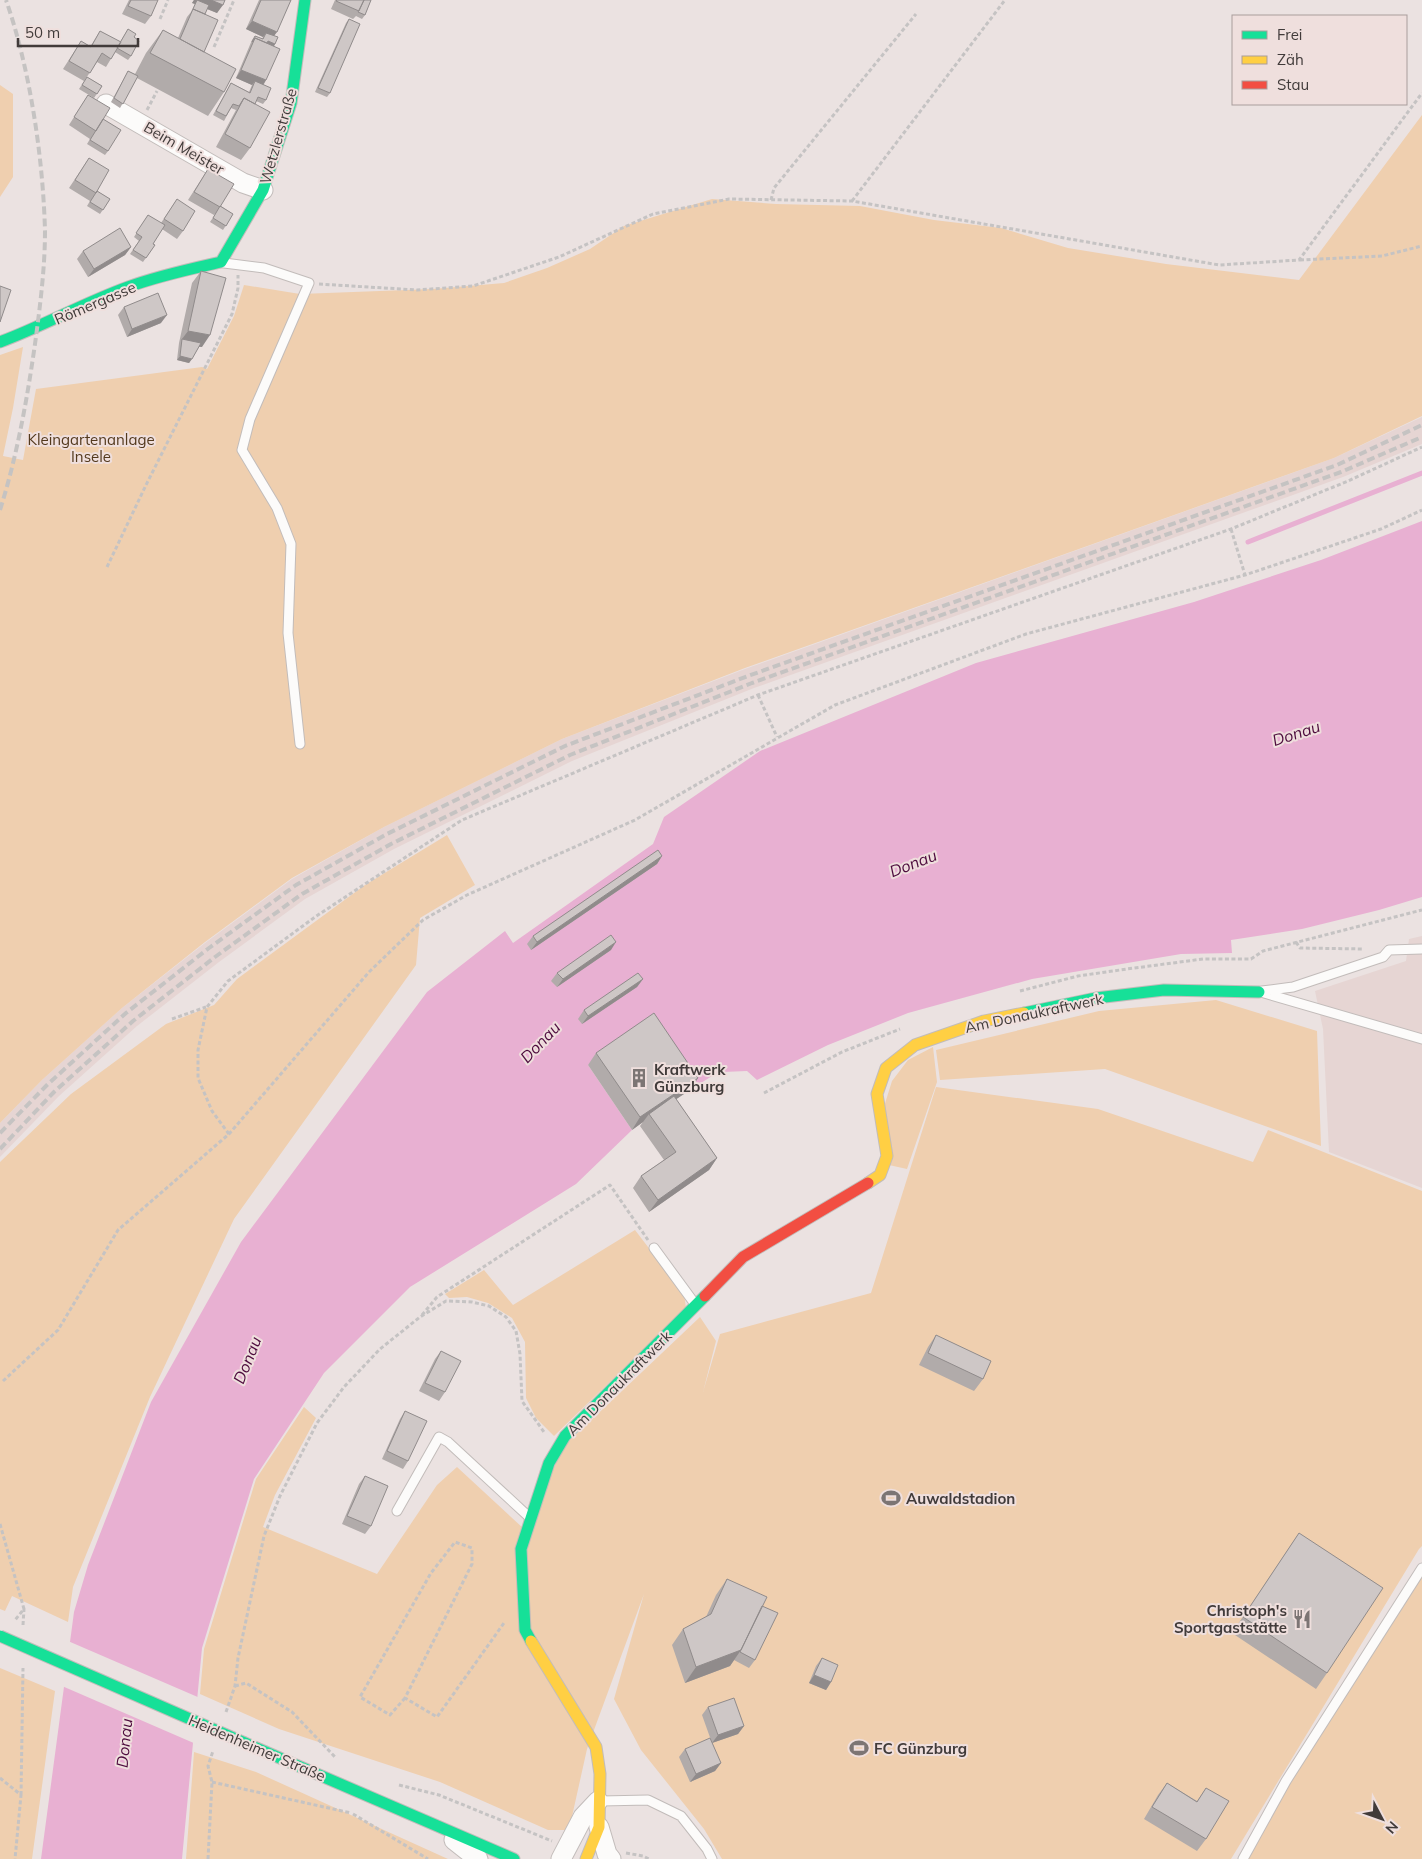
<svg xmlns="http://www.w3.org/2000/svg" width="1422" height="1859" font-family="Mulish,sans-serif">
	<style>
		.built { fill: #e6d5d3 }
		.green { fill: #efcfaf }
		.water { fill: #e8b0d2 }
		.pier { fill: #ebe2e1 }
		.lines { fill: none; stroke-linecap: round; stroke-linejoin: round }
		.stream { stroke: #e8b0d2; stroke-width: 5 }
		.lane-casing { stroke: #c2bcba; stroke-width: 11 }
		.street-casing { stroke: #c2bcba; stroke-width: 21 }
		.fast-casing { stroke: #c2bcba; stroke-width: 13 }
		.slow-casing { stroke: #c2bcba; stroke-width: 13 }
		.jam-casing { stroke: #c2bcba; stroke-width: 13 }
		.path { stroke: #c5c3c3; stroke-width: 3; stroke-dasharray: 4 2.5; stroke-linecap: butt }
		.lane { stroke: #fcfbfa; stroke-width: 9 }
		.street { stroke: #fcfbfa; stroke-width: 19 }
		.fast { stroke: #16e098; stroke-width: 11 }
		.slow { stroke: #ffcf43; stroke-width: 11 }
		.jam { stroke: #f24e42; stroke-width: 11 }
		.rail { stroke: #c5c3c2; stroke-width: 4; stroke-dasharray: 8 4; stroke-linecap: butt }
		.fast-bridge-casing { stroke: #c2bcba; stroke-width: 13; stroke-linecap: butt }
		.fast-bridge { stroke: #16e098; stroke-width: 11 }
		.wall { fill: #b1abaa }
		.shaded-wall { fill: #908b8b }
		.building { fill: #cec7c6; stroke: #908b8b }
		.labels { text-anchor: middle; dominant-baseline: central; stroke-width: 4; stroke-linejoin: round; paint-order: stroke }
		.street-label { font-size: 15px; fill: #413b3a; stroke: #efdfdd }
		.park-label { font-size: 15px; fill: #53391d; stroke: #efdfdd }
		.poi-label { font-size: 15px; font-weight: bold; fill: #413b3a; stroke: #efdfdd; text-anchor: start }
		.water-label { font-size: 16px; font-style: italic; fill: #4e0c3e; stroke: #efdfdd }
	</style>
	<rect width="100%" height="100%" fill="#ebe2e1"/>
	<path class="built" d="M1422 417V444L1343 477 754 688 572 761 394 849 305 899 219 962 137 1026 59 1096 0 1157V1123L42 1080 122 1008 205 943 292 879 384 827 562 739 745 669 1334 458Z
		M1422 936V1188L1329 1152 1323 1029 1315 991 1406 961 1409 939Z"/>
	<path class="green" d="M0 85 13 94V177L0 197Z
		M1422 115V416L1334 458 745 668 562 739 384 827 292 878 205 942 122 1008 42 1080 0 1123V355L23 347 13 408 3 456 23 460 36 389 202 367 207 369 234 316 244 285 300 294 433 289 504 283 547 268 590 249 624 226 712 199 776 204 860 206 934 220 1001 228 1068 248 1166 264 1299 280Z
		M447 835 475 885 420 918 416 965 234 1219 150 1397 73 1587 68 1622 12 1596 5 1611 0 1609V1162L71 1094 166 1024 214 1005 237 979 365 885Z
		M1216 1000 1317 1031 1321 1146 1105 1069 940 1080 936 1050 1099 1011Z
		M933 1047 937 1082 907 1169 889 1165 883 1110 892 1081 908 1060Z
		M936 1087 1098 1109 1253 1162 1268 1130 1422 1191V1546L1419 1549 1231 1859H722L704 1829 641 1750 614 1699 644 1594 587 1749 569 1830H548L440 1782 279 1729 200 1694 204 1649 256 1479 304 1407 316 1418 275 1495 263 1527 377 1574 437 1485 457 1467 523 1528 566 1444 700 1317 716 1341 703 1392 720 1334 871 1293Z
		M635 1230 684 1294 686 1308 554 1436 536 1418 526 1398 525 1342 512 1318 488 1303 467 1297 449 1298 445 1294 484 1270 513 1305Z
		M1422 1573V1859H1246L1285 1786Z
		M0 1668 55 1691 32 1859H0Z
		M194 1752 256 1772 448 1859H186Z"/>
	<path class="water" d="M1422 521V897L1379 910 1302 929 1231 940 1232 953 1181 954 1032 979 908 1013 828 1045 757 1080 747 1071 723 1072 712 1076 690 1090 645 1026 588 1065 632 1130 576 1184 410 1287 324 1373 254 1479 202 1648 182 1859H41L74 1612 88 1565 151 1402 241 1242 427 992 505 931 513 943 653 844 664 817 760 751 976 663 1194 602 1321 560Z"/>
	<path class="pier" d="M68 1641 200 1698 196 1744 62 1686Z"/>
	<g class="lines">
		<path class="stream" d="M1248 542 1422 473"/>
		<g class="lane-casing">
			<path id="lane" d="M224 263 264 268 309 283 250 419 242 450 277 508 291 544 288 633 300 744
				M1262 991 1293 987 1383 957 1389 950 1422 949
				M1264 993 1422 1039
				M654 1248 695 1304
				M397 1511 439 1437 448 1442 528 1516
				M601 1801 648 1800 681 1816 707 1849 712 1859
				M1243 1859 1286 1781 1422 1568"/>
		</g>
		<g class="street-casing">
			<path id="street" d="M106 104 243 183 263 190
				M599 1827 607 1854 611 1859
				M454 1840 478 1859
				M561 1859 583 1817 598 1801"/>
		</g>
		<g class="fast-casing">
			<path id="fast" d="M0 342C43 326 84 303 128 287 157 276 190 269 221 262L263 190 291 103 305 0
				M1024 1013 1096 998 1164 990 1259 992
				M531 1641 525 1630 521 1549 549 1463 565 1436 705 1296
				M245 1743 514 1859"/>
		</g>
		<g class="slow-casing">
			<path id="slow" d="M868 1183 880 1175 887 1156 877 1094 886 1068 915 1045 984 1021 1024 1013
				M531 1641 596 1747 600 1774 599 1827 586 1859"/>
		</g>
		<g class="jam-casing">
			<path id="jam" d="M705 1296 743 1257 868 1183"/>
		</g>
		<path class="path" d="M160 19 168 0
			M214 47 234 0
			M147 110 157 91
			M771 200 774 188 916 14
			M852 201 1005 0
			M1300 260 1382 256 1422 246
			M319 284 417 290 473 286 559 257 653 214 729 199 852 201 1219 265 1299 260 1422 93
			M1231 529 1245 575
			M107 567 146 485 232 314 238 288V275
			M758 695 777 737
			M1296 942 1300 948 1364 949
			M1020 991 1078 976 1127 969 1203 959H1251L1263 951 1422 910
			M172 1019 206 1007
			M764 1093 842 1052 900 1029
			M229 1134 212 1111 198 1078V1050L207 1007 228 981 315 917 462 820 758 695 1231 529 1348 481 1422 447
			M422 1315 437 1297 610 1185 648 1240
			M3 1381 58 1330 118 1230 229 1134 369 972 423 920 467 895 635 820 835 705 1026 634 1245 575 1381 529 1422 510
			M0 1524 24 1609 15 1620
			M23 1625 24 1609
			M235 1686 246 1683 292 1712 336 1758
			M405 1698 390 1715 360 1697 431 1573 455 1542 472 1548V1564L405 1698 437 1717 504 1623
			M226 1712 235 1686 238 1658 264 1536 280 1496 317 1423 344 1387 380 1349 420 1317 446 1301 472 1302 489 1306 506 1317 516 1331 520 1354 522 1401 544 1432
			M0 1778 21 1795 15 1859
			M212 1782 351 1813
			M399 1785 439 1795 552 1841
			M21 1795 23 1668
			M353 1814 428 1859
			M626 1853 643 1856 649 1859
			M208 1859 212 1782 208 1766 213 1751"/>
		<use href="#lane" class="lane"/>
		<use href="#street" class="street"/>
		<use href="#fast" class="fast"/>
		<use href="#slow" class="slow"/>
		<use href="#jam" class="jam"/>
		<path class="rail" d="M0 510C17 456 27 400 35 344 40 307 45 268 45 231 43 157 30 69 6 0
			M0 1133 47 1085 126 1013 209 948 296 885 387 834 565 746 748 676 1337 465 1422 425
			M0 1149 54 1092 133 1021 215 957 302 894 391 844 570 755 752 683 1341 472 1422 437"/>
		<g class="fast-bridge-casing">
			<path id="fast-bridge" d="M0 1636 245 1743"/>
		</g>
		<use href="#fast-bridge" class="fast-bridge"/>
	</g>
	<path class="wall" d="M129 0H158L151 16 145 24 122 14Z
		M194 0H225L217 13 207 9 205 14 204 52 224 92 208 116 137 78 120 108 111 102 128 71 135 74 146 53 163 30 178 38 187 17 191 12 195 4 192 3Z
		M259 0H291L274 36 275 44 274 46 266 80 264 84 266 100 263 104 256 101 255 104 250 148 241 160 216 147 236 110 231 108 224 121 213 115 231 83 249 92 252 85 236 78 252 40 255 36 262 39 263 37 246 29Z
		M335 0H371L365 15 362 19 356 16 353 19 331 9Z
		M349 19 330 93 327 97 315 92 346 23Z
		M128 29 134 37 131 56 128 60 115 52 106 67 97 62 84 81 63 69 81 41 90 47 100 31 120 42Z
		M87 77 102 86 94 98 79 89Z
		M88 95 103 119 108 151 105 155 87 144 90 139 69 125Z
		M89 158 97 191 110 199 100 214 87 206 90 201 69 188Z
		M208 169 221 206 233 214 223 230 210 222 216 213 214 215 188 200Z
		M177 199 183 231 177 239 162 229 153 244 155 245 143 262 130 254 139 241 134 237 148 215 161 223Z
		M131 247 125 255 88 277 77 259 83 251Z
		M201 271 202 347H199L189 363 177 360 179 343 192 283Z
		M124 307 161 323 127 337 118 315Z
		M662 856 657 864 531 950 527 944 533 936Z
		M611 950 557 987 551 981 557 973Z
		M643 979 637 987 582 1024 578 1019 584 1010Z
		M596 1053 698 1078 690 1090 676 1099 717 1158 709 1170 649 1212 633 1188 641 1176 664 1160 640 1126 643 1122 632 1130 588 1065Z
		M936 1335 983 1379 974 1391 919 1365 928 1347Z
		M441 1351 445 1392 439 1401 419 1391 435 1359Z
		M405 1411 408 1461 403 1469 382 1459 400 1419Z
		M365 1476 371 1526 365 1534 342 1524 359 1484Z
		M1299 1533 1327 1673 1316 1689 1232 1633Z
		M727 1579 762 1606 755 1660 749 1668 734 1660 730 1666 685 1683 672 1645 683 1629 706 1617 716 1595Z
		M822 1658 831 1682 826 1690 809 1683 816 1666Z
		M708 1707 744 1726 738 1734 712 1743 702 1715Z
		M685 1749 721 1763 715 1771 690 1782 679 1757Z
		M1167 1783 1197 1801 1206 1788V1839L1197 1851 1144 1819 1158 1795Z"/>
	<path class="shaded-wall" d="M194 0H197L195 4 192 3Z
		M197 0H211L223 5 217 13 195 4Z
		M252 21 277 32 271 40 266 33 263 37 246 29Z
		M268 41 275 44 273 48 265 45Z
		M241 70 266 80 261 88 255 81 252 85 236 78Z
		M131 247 125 255 88 277 94 269Z
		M167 315 161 323 127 337 132 329Z
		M188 331 210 335 202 347 182 344V339L179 343Z
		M180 356 192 359 189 363 177 360Z
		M662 856 657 864 531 950 537 942Z
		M616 942 611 950 557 987 563 979Z
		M643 979 637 987 582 1024 588 1016Z
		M698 1078 690 1090 651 1116 649 1114 643 1122 632 1130 640 1117Z
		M717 1158 709 1170 649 1212 658 1200Z
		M741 1650 730 1666 685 1683 696 1667Z
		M814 1675 831 1682 826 1690 809 1683Z
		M744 1726 738 1734 712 1743 718 1735Z
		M721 1763 715 1771 690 1782 696 1774Z"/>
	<path class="building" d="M131 0H158L151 16 128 6Z
		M197 0 209 5 205 14 193 9Z
		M211 0H225L223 5Z
		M261 0H291L277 32 252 21Z
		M337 0H364L359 11 336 1Z
		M364 0H371L365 15 358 12Z
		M193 9 218 20 204 52 180 39Z
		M349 19 360 24 330 93 318 88Z
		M128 29 136 34 134 37 139 41 131 56 117 48Z
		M163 30 236 69 224 92 150 53Z
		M100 31 121 42 111 59 102 53 90 73 69 61 81 41 91 47Z
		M266 33 278 37 275 44 268 41 267 43 255 38 252 42 255 36 263 39Z
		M255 38 280 49 266 80 241 70Z
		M128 71 138 76 123 104 114 98Z
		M87 77 102 86 97 94 82 85Z
		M255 81 271 88 266 100 258 97 255 104 244 98 239 106 233 104 226 116 216 111 231 83 250 93Z
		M88 95 110 108 96 131 74 117Z
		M244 98 270 112 250 148 225 134Z
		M103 119 121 130 108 151 90 140Z
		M89 158 109 170 96 193 75 180Z
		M208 169 234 184 220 207 194 192Z
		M97 191 110 199 103 210 90 202Z
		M177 199 195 211 183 231 164 219Z
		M220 206 233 214 226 226 213 218Z
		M148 215 165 225 153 244 155 245 146 258 133 250 142 237 136 233Z
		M120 228 131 247 94 269 83 251Z
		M201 271 226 278 210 335 188 331Z
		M0 286 11 290 0 322Z
		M158 293 167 315 132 329 124 307Z
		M182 339 201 343 192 359 180 356Z
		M658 850 662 856 537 942 533 936Z
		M611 935 616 942 563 979 557 973Z
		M638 973 643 979 588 1016 584 1010Z
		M654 1013 698 1078 640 1117 596 1053Z
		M674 1096 717 1158 658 1200 641 1176 676 1152 649 1114Z
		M936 1335 991 1361 983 1379 928 1353Z
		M441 1351 461 1361 445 1392 425 1383Z
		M405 1411 427 1421 408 1461 387 1451Z
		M365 1476 388 1486 371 1526 347 1516Z
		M1299 1533 1383 1588 1327 1673 1243 1617Z
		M727 1579 767 1597 741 1650 696 1667 683 1629 711 1614Z
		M762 1606 778 1613 755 1660 740 1652Z
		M822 1658 838 1665 831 1682 814 1675Z
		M734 1698 744 1726 718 1735 708 1707Z
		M710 1738 721 1763 696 1774 685 1749Z
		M1167 1783 1197 1802 1206 1788 1229 1801 1206 1839 1152 1807Z"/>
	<defs>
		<g id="building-bare" transform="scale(1.5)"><path d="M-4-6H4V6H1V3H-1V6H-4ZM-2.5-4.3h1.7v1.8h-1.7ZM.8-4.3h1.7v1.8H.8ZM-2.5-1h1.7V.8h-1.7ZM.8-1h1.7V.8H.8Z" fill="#7c7574" stroke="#efdfdd" stroke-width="2.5" paint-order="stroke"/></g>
		<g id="stadium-bare" transform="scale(1.5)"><path d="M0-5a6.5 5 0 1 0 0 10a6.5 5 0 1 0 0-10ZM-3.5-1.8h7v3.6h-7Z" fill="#7c7574" stroke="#efdfdd" stroke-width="2.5" paint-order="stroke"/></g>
		<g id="restaurant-bare" transform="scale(1.5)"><path d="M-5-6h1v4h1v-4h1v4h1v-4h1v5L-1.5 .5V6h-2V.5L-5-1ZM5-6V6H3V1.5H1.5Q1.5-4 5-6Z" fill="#7c7574" stroke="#efdfdd" stroke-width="2.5" paint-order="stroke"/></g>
	</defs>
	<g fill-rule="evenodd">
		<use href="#building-bare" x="639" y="1078"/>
		<use href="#stadium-bare" x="891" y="1498"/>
		<use href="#restaurant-bare" x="1302" y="1619"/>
		<use href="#stadium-bare" x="859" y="1748"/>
	</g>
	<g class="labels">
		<g class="street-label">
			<text transform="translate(278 136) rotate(-74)">Wetzlerstraße</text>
			<text transform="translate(184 148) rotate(30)">Beim Meister</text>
			<text transform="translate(95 303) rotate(-23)">Römergasse</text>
			<text transform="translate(1034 1013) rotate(-12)">Am Donaukraftwerk</text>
			<text transform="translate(619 1383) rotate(-45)">Am Donaukraftwerk</text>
			<text transform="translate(257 1748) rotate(23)">Heidenheimer Straße</text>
		</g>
		<g class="park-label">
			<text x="91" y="439">Kleingartenanlage<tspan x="91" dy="17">Insele</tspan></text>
		</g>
		<g class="poi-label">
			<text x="654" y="1069">Kraftwerk<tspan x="654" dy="17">Günzburg</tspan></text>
			<text x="906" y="1498">Auwaldstadion</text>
			<text x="1287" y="1610" text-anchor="end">Christoph's<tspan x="1287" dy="17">Sportgaststätte</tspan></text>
			<text x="874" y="1748">FC Günzburg</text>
		</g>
		<g class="water-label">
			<text transform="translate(1296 733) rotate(-18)">Donau</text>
			<text transform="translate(913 863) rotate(-21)">Donau</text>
			<text transform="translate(540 1042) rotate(-46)">Donau</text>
			<text transform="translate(247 1360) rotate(-68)">Donau</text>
			<text transform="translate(124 1743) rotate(-84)">Donau</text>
		</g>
	</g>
	<rect x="1232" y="15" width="175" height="90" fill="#efdfdd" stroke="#a99d9c"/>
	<rect x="1242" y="31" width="25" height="8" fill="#16e098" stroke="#a99d9c"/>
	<text x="1277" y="40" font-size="15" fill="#413b3a">Frei</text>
	<rect x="1242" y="56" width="25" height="8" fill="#ffcf43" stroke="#a99d9c"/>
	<text x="1277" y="65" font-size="15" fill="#413b3a">Zäh</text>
	<rect x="1242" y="81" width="25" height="8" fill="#f24e42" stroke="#a99d9c"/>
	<text x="1277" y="90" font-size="15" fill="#413b3a">Stau</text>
	<g transform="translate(1382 1819) rotate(131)" stroke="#efdfdd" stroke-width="4" paint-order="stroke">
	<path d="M0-4L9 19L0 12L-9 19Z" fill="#413b3a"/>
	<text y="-8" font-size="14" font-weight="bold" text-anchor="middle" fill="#413b3a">N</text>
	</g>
	<path d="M18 38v8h120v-8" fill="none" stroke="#413b3a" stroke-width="2.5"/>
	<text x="25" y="38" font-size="15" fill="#413b3a" stroke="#efdfdd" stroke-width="4" paint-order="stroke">50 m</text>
</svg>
